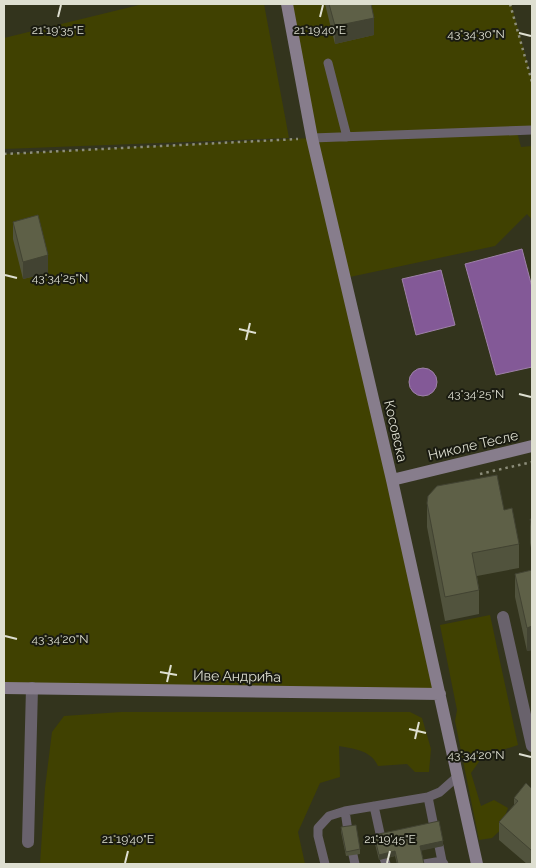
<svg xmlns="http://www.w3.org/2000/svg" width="536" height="868" font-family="Raleway,sans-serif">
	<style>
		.green { fill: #404101 }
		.water { fill: #835997; stroke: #9e81a8 }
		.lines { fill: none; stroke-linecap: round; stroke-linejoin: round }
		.path { stroke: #8c8d7a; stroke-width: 2.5; stroke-dasharray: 2.5 4; stroke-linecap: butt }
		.lane { stroke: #69626c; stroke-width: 9 }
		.street { stroke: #69626c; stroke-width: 12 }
		.secondary { stroke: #877d8c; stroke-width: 12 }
		.wall { fill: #51533d }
		.shaded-wall { fill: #424332 }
		.building { fill: #5e6047; stroke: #424332 }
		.ticks { fill: none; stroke: #dedfd1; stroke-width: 2 }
		.labels { text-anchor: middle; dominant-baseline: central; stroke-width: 4; stroke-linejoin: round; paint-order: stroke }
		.street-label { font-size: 14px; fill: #dedfd1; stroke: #1a1b11 }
		.ticks-label { font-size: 12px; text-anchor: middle; fill: #dedfd1; stroke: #1a1b11; stroke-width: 4; stroke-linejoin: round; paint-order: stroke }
	</style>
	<rect width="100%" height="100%" fill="#33341d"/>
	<path class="green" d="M143 4H264L289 138 4 149V38Z
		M287 4H511L532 80V130L517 132 521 147 532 146V220L527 214 495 246 345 278 440 694 4 688V154L311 138Z
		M490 615 518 745 483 756 471 773 481 806 494 800 508 808 505 816 512 819 492 838 479 840 455 721 457 710 440 625Z
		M121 712H410L422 718 431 749 429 772H415L407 764 378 766C371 750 354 749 339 746L340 777 320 783 298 832 305 864H40L45 788 52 732 64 716Z"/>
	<path class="water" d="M522 249 532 287V367L496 375 465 264Z
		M441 270 455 325 416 335 402 279Z
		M409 382a14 14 0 1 1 28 0a14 14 0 1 1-28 0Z"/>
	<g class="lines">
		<path class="path" d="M510 4 532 82
			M4 154 298 139
			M480 474 532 462"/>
		<path class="lane" d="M328 63 347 137
			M312 138 532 130
			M428 797 434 827
			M374 806 381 838
			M345 811 348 831
			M439 846 442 861
			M353 855 355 864
			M384 858 386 864
			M325 864 318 836V828L329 816 345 811 428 797 440 792 458 776
			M424 864 442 861 444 864"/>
		<path class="street" d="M503 617 532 746
			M28 842 32 688"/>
		<path class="secondary" d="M287 4 312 138 392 480 477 864
			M392 480 532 446
			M4 688 440 694"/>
	</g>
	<path class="wall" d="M325 4H371L374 35 335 44Z
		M13 222 48 273 23 279 13 239Z
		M427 503 504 510 519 544V568L477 576 479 590V614L445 621 427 527Z
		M530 519H532V553L530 543Z
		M532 570V650L527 651 515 597V574Z
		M526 783 532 864H527L499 840V822L514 805V798Z
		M341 827 360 849V854L346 856 341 832Z
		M374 835 443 846 421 850 424 864H397L395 856 379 860 374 840Z"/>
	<path class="shaded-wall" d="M374 18V35L335 44V26Z
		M48 255V273L23 279V262Z
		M532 626V650L527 651V628Z
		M443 841V846L420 851V846Z
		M532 848V864H531V850Z
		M395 851V856L379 860V855Z"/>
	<path class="building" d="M329 4H371L374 18 335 26Z
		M38 215 48 255 23 262 13 222Z
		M497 475 504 510 512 508 519 544 472 553 479 590 445 597 427 503 428 496 437 486Z
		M530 519H532V529Z
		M532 570V626L527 628 515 574Z
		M526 783 531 788 532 787V848L531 850 499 822 518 801 514 798Z
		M439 821 443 841 420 846 424 864H398L395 851 379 855 374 835Z
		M356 825 360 849 346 852 341 827Z"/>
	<path class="ticks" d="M58 17 61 5M320 17 323 5M519 33 531 36M5 275 17 278M239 329 256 333M246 340 250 323M519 394 531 397M5 636 17 639M160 672 177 675M167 682 171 665M409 729 426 733M415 739 419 722M519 754 531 757M125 863 128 851M387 863 390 851"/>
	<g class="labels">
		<g class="street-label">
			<text transform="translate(396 431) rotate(77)">Косовска</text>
			<text transform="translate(473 445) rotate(-13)">Николе Тесле</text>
			<text transform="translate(237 676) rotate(1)">Иве Андрића</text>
		</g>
	</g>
	<g class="ticks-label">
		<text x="58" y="34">21°19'35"E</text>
		<text x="320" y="34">21°19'40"E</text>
		<text x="476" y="38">43°34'30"N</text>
		<text x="60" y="282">43°34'25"N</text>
		<text x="476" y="398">43°34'25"N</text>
		<text x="60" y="643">43°34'20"N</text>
		<text x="476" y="759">43°34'20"N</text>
		<text x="128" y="843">21°19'40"E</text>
		<text x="390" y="843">21°19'45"E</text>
	</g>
	<rect width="536" height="868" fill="none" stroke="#dedfd1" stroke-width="10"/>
</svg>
